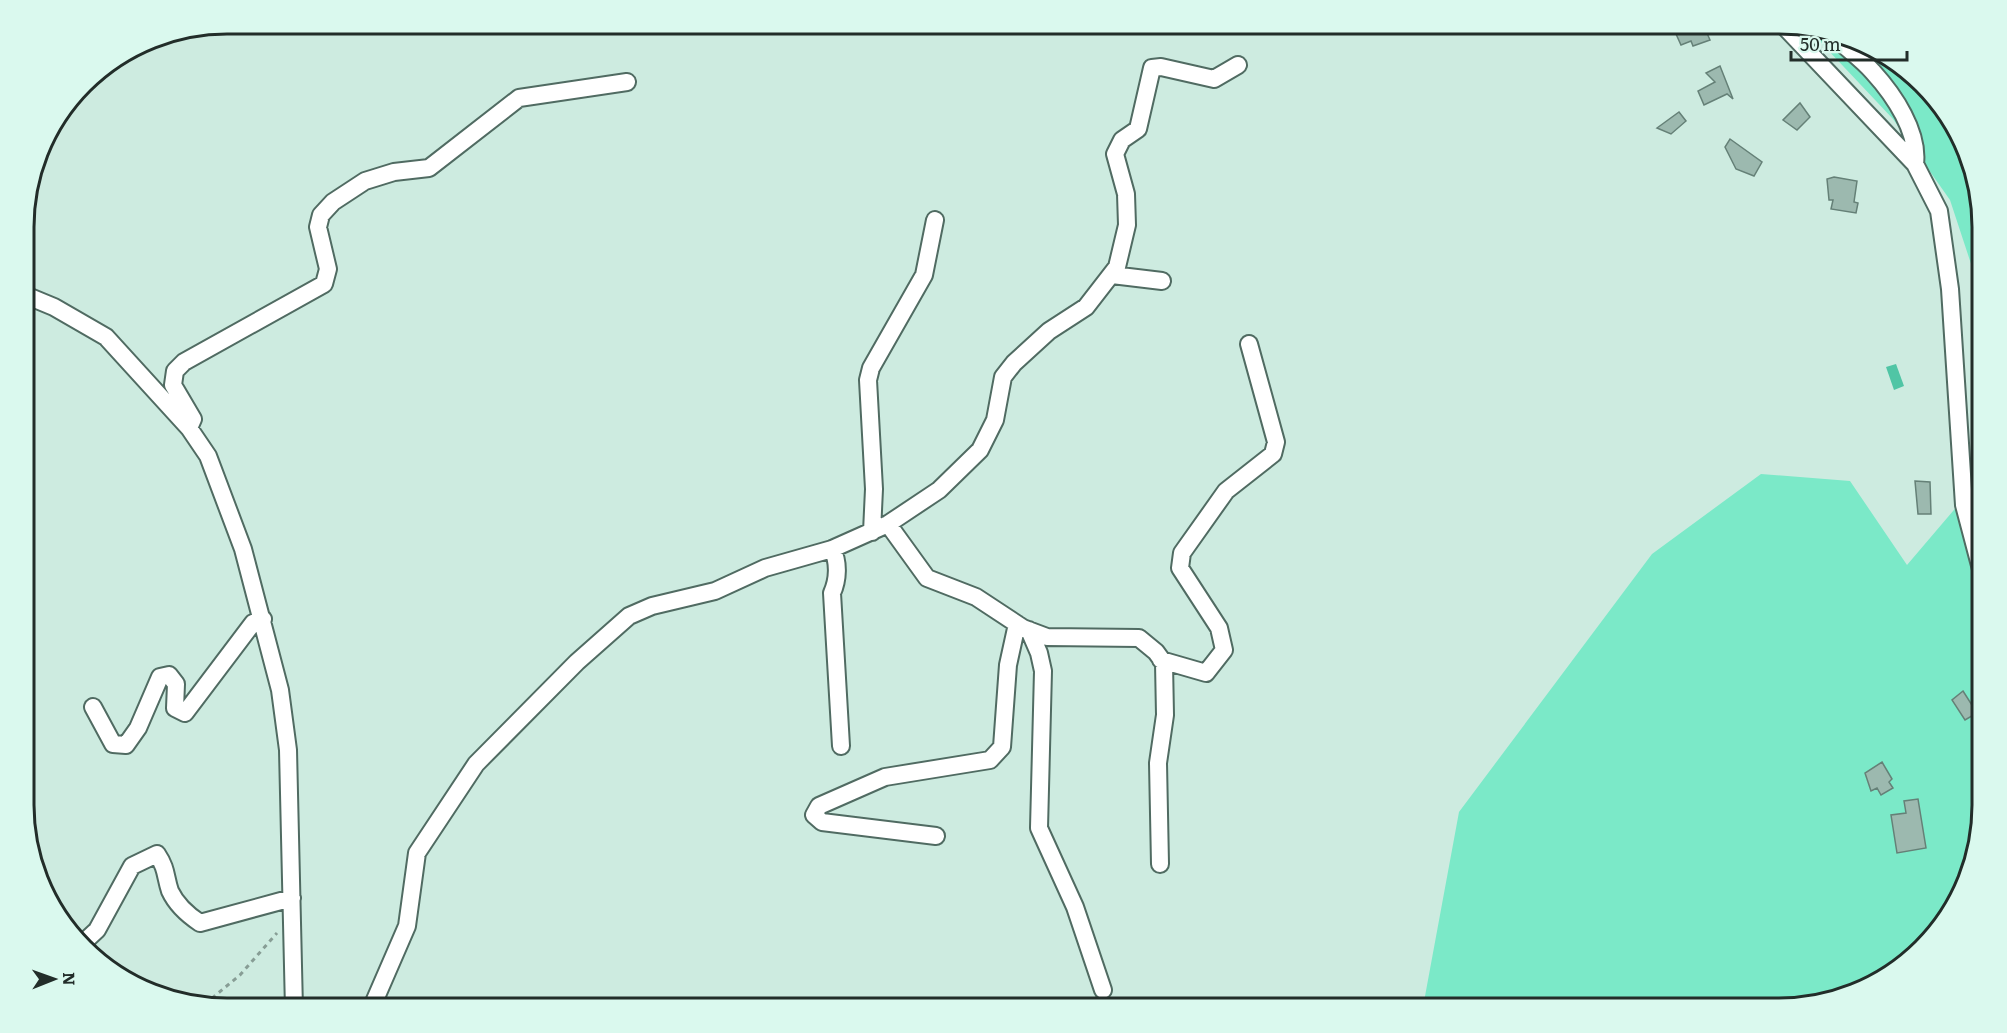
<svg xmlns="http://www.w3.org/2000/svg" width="2007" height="1033" font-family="Literata,serif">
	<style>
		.green { fill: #7be9c8 }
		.water { fill: #50c5a5 }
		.building { fill: #9cb9af; stroke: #658077; stroke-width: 1.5 }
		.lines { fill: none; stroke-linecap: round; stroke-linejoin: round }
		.minor-casing { stroke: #506b62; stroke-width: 20 }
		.path { stroke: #879d95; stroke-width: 3; stroke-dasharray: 4.5 4.5; stroke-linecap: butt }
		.minor { stroke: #fff; stroke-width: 16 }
		.rim { fill: none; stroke: #222d29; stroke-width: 3 }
	</style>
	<rect width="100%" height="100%" fill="#cdebe0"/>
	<path class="green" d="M1810 31 1870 45 1949 114 1981 201 1982 355 1978 285 1950 200 1893 119Z
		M1761 474 1850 481 1907 565 1982 477 1983 806 1962 896 1892 975 1793 1009H1426L1423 1007 1459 812 1652 554Z"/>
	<path class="water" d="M1896 364 1904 386 1894 390 1886 367Z"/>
	<path class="building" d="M1689 24H1703L1710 40 1693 46 1691 41 1681 45 1676 34Z
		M1720 66 1733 99 1727 94 1704 105 1698 91 1715 82 1706 73Z
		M1800 103 1810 117 1797 130 1783 120Z
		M1679 112 1686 121 1671 134 1657 128Z
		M1730 139 1762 162 1754 176 1736 169 1725 147Z
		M1834 177 1857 181 1854 202 1858 203 1856 213 1831 209 1833 200H1829L1827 179Z
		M1915 481 1930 482 1931 514H1918Z
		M1963 691 1977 713 1965 720 1952 700Z
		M1882 762 1892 779 1889 782 1893 788 1881 795 1877 788 1871 791 1865 773Z
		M1918 799 1926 848 1897 853 1891 815 1906 813 1904 801Z"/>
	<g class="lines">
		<g class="minor-casing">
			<path id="minor" d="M1782 24 1915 164 1939 211 1950 289 1964 505 1982 573
				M1835 37C1847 49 1862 59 1873 72 1894 95 1919 132 1915 164
				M1112 275 1162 281
				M25 295 54 307 106 337 189 428 208 456 243 549 280 690 288 750 294 1009
				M189 428 193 419 173 385 175 371 184 362 324 284 328 269 318 227 321 215 333 202 365 181 394 172 429 168 519 98 627 82
				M888 524 927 578 976 597 1023 628 1047 637 1139 638 1156 652 1164 663 1165 715 1158 763 1160 864
				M872 532 874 489 868 380 871 368 924 275 935 220
				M832 549C839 562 838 580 832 593L841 746
				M1029 630 1039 653 1043 671 1039 828 1075 907 1103 990
				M1161 660 1206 673 1224 650 1219 628 1180 568 1182 553 1226 491 1273 454 1276 442 1249 344
				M93 707 113 744 126 745 138 728 160 677 169 675 176 684 175 708 185 713 253 623 263 619
				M936 836 822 822 814 815 819 806 885 777 990 760 1002 747 1008 665 1017 624
				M83 943 97 930 132 866 157 854C167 869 165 876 170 891 176 904 188 915 200 923L292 898
				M371 1009 407 926 417 853 476 764 577 662 629 616 652 606 715 591 765 568 832 549 888 524 939 490 980 450 995 420 1003 377 1014 363 1049 331 1086 307 1117 267 1127 225 1126 194 1115 154 1122 140 1138 129 1152 68 1161 67 1214 79 1238 65"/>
		</g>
		<path class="path" d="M205 1004 240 975 277 933"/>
		<use href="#minor" class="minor"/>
	</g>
	<path d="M0 0H2007V1033H0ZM227 34H1779A193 193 0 0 1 1972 227V805A193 193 0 0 1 1779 998H227A193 193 0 0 1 34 805V227A193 193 0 0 1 227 34Z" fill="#daf9ee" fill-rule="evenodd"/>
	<path class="rim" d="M227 34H1779A193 193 0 0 1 1972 227V805A193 193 0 0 1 1779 998H227A193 193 0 0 1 34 805V227A193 193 0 0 1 227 34Z"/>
	<g transform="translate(54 979) rotate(89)" stroke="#daf9ee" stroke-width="4.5" paint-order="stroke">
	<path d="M0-4.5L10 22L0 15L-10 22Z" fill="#222d29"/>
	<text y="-9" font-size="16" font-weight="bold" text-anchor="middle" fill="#222d29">N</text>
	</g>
	<path d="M1791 51v9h116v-9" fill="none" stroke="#222d29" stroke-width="3"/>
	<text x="1800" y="51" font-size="18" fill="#222d29" stroke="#daf9ee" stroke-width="4.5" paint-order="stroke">50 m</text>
</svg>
